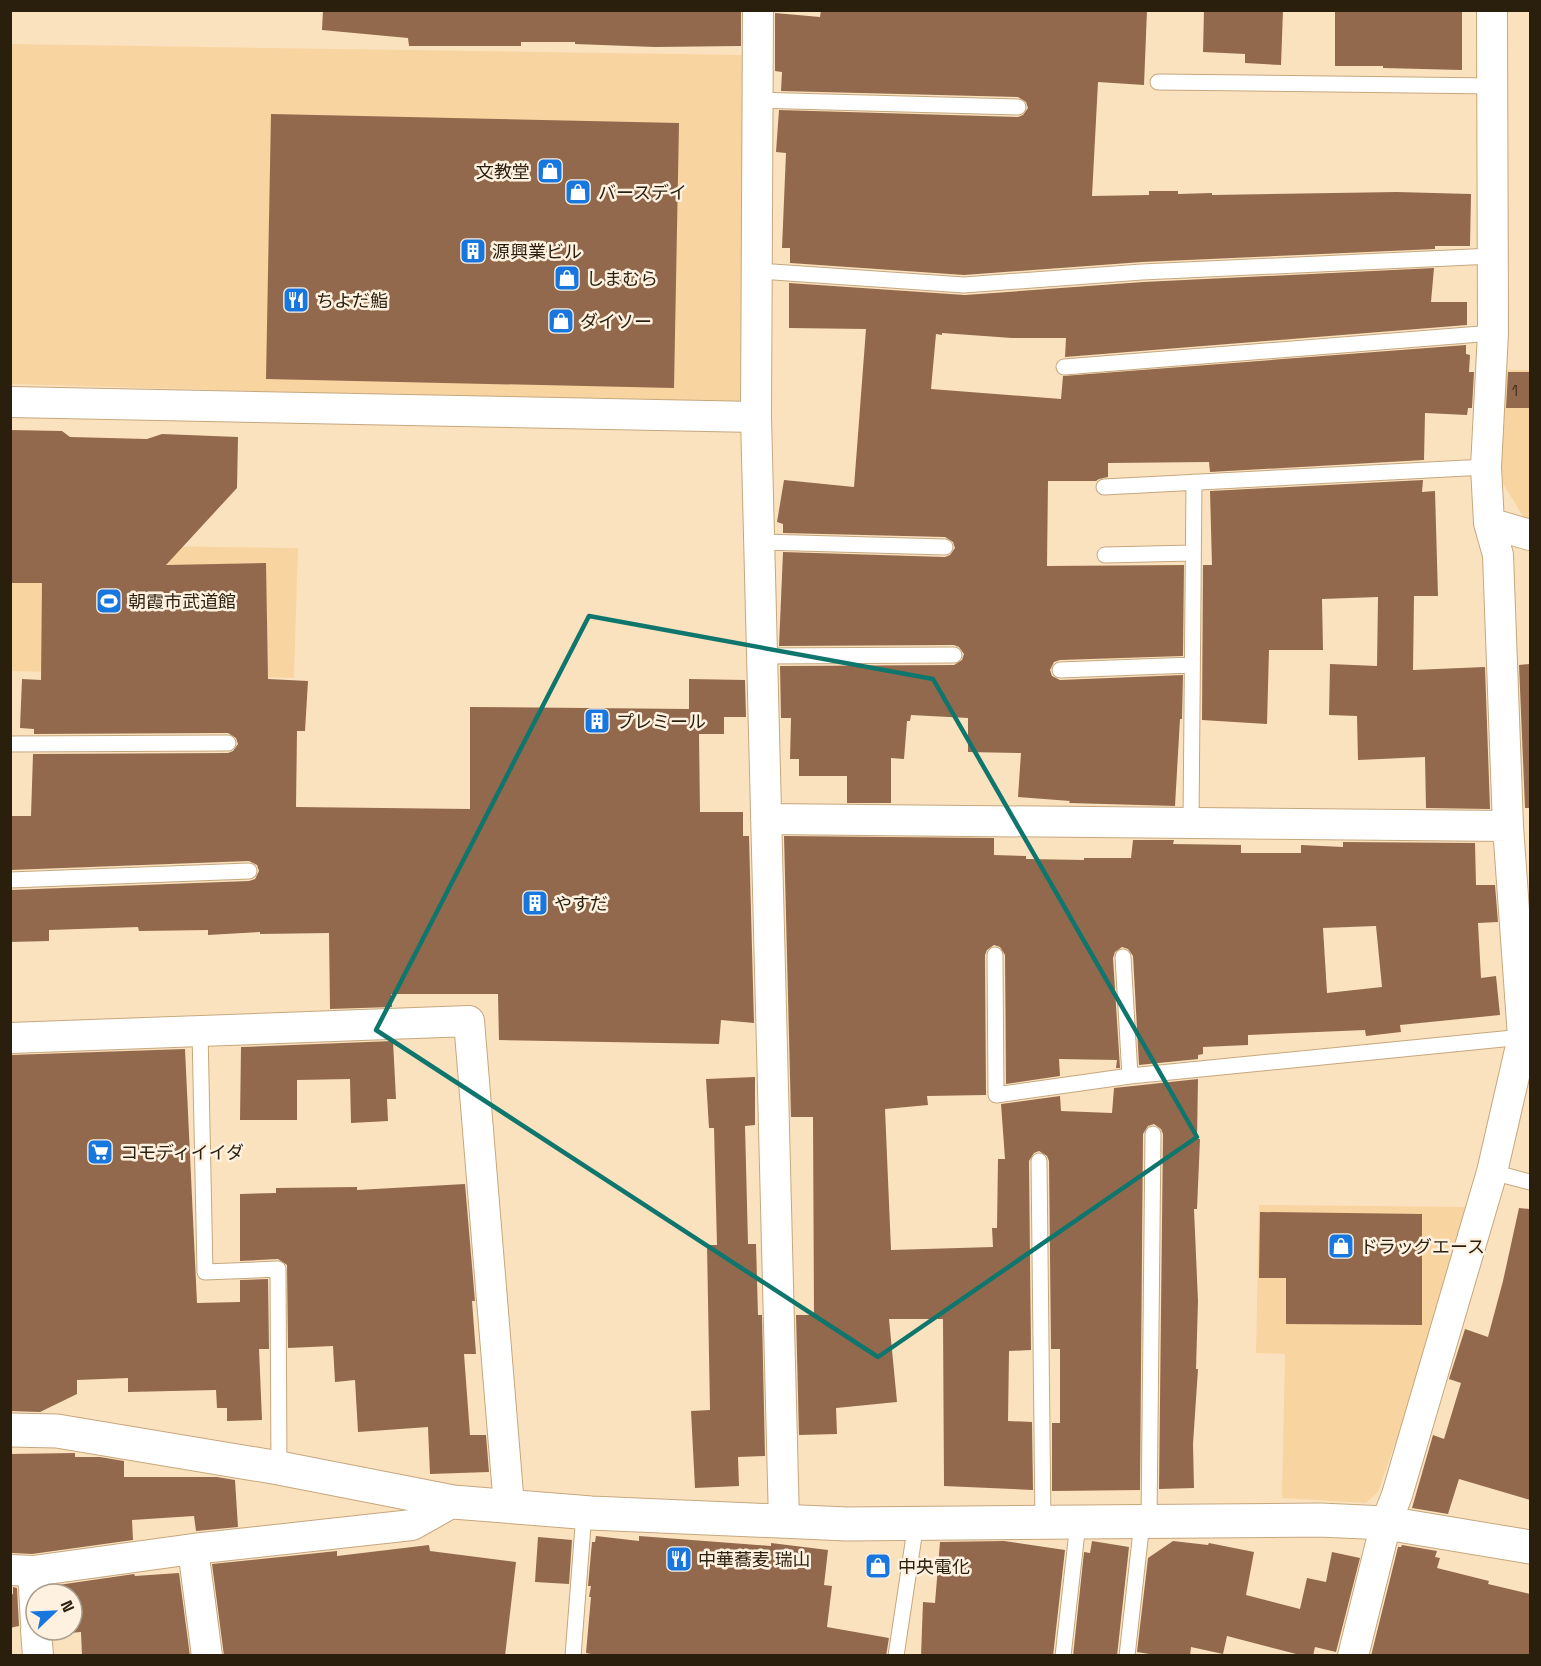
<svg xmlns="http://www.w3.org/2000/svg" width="1541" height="1666" font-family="'Space Grotesk','Noto Sans JP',sans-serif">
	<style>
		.built { fill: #f8d4a1 }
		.building { fill: #92694c; fill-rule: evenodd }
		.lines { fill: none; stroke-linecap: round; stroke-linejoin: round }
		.lane-casing { stroke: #c6a77d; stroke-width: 17 }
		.street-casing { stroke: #c6a77d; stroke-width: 32 }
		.secondary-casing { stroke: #c6a77d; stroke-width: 35 }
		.lane { stroke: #fff; stroke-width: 15 }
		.street { stroke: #fff; stroke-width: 30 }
		.secondary { stroke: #fff; stroke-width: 33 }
		.marked { fill: none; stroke: #0f766e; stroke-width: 4.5; stroke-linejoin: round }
		.labels { text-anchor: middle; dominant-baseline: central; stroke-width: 5; stroke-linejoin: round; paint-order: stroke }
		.number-label { font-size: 15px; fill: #44311d }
		.poi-label { font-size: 18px; fill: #2a1e0d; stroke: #fef1e0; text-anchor: start }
	</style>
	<rect width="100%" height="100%" fill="#fbe2bf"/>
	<path class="built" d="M11 44 743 55 740 405 11 384Z
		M1497 370H1530V523L1526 521 1497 474Z
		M11 544 298 548 294 678 11 671Z
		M1259 1205 1471 1207 1435 1330 1378 1492 1366 1503 1282 1498 1285 1354 1256 1353Z"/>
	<path class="building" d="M323 10H741V46L655 47 575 44V42H521V46H409L408 38 322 30Z
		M821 10H1147L1144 85 1098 82 1092 196 1149 195V191H1178V194L1212 193V195L1397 192 1471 194 1470 246H1435V249L1142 262 964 275 790 263V248H782L786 153 776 152 779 110 1018 117 1023 115 1028 108 1026 102 1018 97 781 91 782 72 775 71V13L820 17Z
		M1204 10H1283L1281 65 1245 63V54L1203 52Z
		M1335 10H1462V70L1383 68V66H1335Z
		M271 114 679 123 674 388 266 379Z
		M1434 268 1431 302H1467V325L1065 357 1066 338H1012L942 333V335L936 334 931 389 1061 399 1063 376 1466 345V354L1470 355 1469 372H1474L1472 408H1468L1467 415 1425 413 1424 460 1210 472 1209 462 1108 463V477L1099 479 1096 481H1048L1047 566 1184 565 1183 656 1060 660 1054 662 1050 670 1052 676 1060 680 1183 675 1182 719H1180L1175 806 1069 803 1070 801 1018 797 1021 753 968 752V718L911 715 910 721H907L904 759 891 758V803H847V776H799V759H790L791 718H781L780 666 954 665 962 660 964 654 959 647 954 645 779 646 783 552 945 557 950 555 955 548 953 542 945 537 783 533V524L777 522 784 480 854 487 866 329 789 328V283L965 295 1143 282Z
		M1508 372H1530V408H1506Z
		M10 430 62 431 70 437 147 439 162 434 238 437 237 488 166 565 266 563 268 679 308 681 305 731H297L296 807 470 809V707L689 709V679L745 680 746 717H724V734H699L700 812H743V836H749L754 1023 721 1020 719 1044 499 1040 498 994H391L392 1007 330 1009 329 933 260 934V932L208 935V930L139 931 138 927 49 930V941L10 942V890L249 881 255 879 259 871 257 865 249 861 10 870V816H31L33 754 228 753 233 751 238 744 236 738 228 733 34 734V729L20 728 22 679 41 680 42 583H10Z
		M1423 480 1422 492 1435 491 1438 596H1414L1413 670 1485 667 1490 809 1426 808 1425 757 1358 760 1357 716 1329 715 1330 664 1377 666 1378 597 1322 599 1323 650H1269L1267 724 1202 720 1203 565H1212L1210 491Z
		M1530 664V808H1525L1519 665Z
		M784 836 994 838V855L1026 856V859L1084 860V858H1131L1133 840H1174L1173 844 1241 845V853H1301V845L1343 847V842L1475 843 1476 885H1495L1498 922 1478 923 1481 978 1496 976 1500 1015 1400 1025 1401 1032 1366 1036 1365 1030 1248 1035V1045L1203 1047V1054L1198 1055V1059L1139 1065 1133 956 1128 949 1122 947 1115 952 1113 958 1120 1068H1116L1117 1060 1059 1059 1060 1076 1006 1084 1005 955 1000 947 994 945 987 950 985 955 986 1095 927 1096 928 1105 885 1109 891 1250 993 1247 992 1228H997L998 1159H1005L1001 1104 1060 1096 1061 1111 1112 1113 1114 1088 1198 1079 1197 1139H1200L1197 1209H1194L1198 1301 1196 1369H1198L1193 1444 1194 1488 1159 1489 1163 1134 1161 1129 1154 1124 1148 1126 1143 1134 1140 1490 1052 1491V1423H1060V1349H1051L1049 1161 1047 1156 1039 1151 1034 1153 1029 1161 1031 1350 1009 1351 1008 1421 1032 1422 1033 1490 944 1486 943 1319H889L897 1402 836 1408 837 1434 799 1435 796 1315H814L813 1117H791ZM1376 926 1382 987 1327 993 1323 928Z
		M393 1041 396 1099H387L388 1121 351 1123 350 1079 297 1080V1120H240L241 1047Z
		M185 1049 197 1303 240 1302V1280L268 1279 269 1349H259L262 1420 227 1421V1408H217L216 1390 128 1392V1378L77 1380V1394L40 1412 10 1411V1055Z
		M755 1077V1125L745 1126 748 1244H756L758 1315H762L765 1456 738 1457 739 1486 695 1488 691 1411 710 1410 707 1245H717L714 1128H709L706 1079Z
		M465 1184 475 1301H472L476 1354H464L470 1435H486L489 1472 430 1474 428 1427 358 1432 355 1380 335 1382 333 1346 288 1348 287 1265 278 1259 240 1261V1194L276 1193V1188L357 1187V1190Z
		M1519 1208 1530 1209V1500L1459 1479 1448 1514 1412 1508 1433 1435 1444 1439 1461 1383 1449 1379 1465 1329 1488 1337 1503 1281Z
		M1260 1212 1422 1214V1325L1286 1324V1278H1259Z
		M75 1453V1457H100L124 1461V1477H217L235 1480 238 1527 196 1531 194 1516 132 1520 133 1540 32 1554 12 1553 10 1454Z
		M596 1536 639 1541V1536L771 1546V1543L828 1550 824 1585 832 1586 827 1627 889 1638 886 1656H602L586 1653 591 1597H589L591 1586H588L592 1542H595Z
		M538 1537 572 1540 569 1584 535 1582Z
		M1004 1541 1065 1550 1053 1656H921L923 1602 935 1603 940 1542Z
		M1092 1541 1129 1547 1117 1656H1073L1084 1552 1090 1553Z
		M1173 1541 1208 1545 1209 1543 1254 1552 1246 1595 1300 1609 1307 1578 1326 1582 1332 1552 1360 1558 1336 1652 1315 1647 1313 1656H1304L1227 1636 1223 1654 1191 1647 1190 1656H1162L1137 1652 1148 1558Z
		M429 1545 430 1551 516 1562 505 1656H224L212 1564 337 1551V1556Z
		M1402 1545 1437 1551 1435 1557 1440 1558 1437 1568 1489 1581 1488 1584 1530 1594V1656H1371L1398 1547H1401Z
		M179 1573 190 1656H82L81 1632 69 1633V1630H72V1594H52L51 1586 134 1574 135 1576Z
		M13 1587 17 1588 19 1626 10 1628V1595L13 1594Z"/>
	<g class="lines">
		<g class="lane-casing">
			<path id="lane" d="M1158 82 1493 86
				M757 100 1018 107
				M757 271 964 285 1142 272 1493 256
				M1064 367 1493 333
				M1104 487 1486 467
				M759 542 945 547
				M1105 555 1193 553
				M762 656 954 655
				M1060 670 1192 665
				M10 744 228 743
				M1191 823 1194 482
				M10 880 249 871
				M995 955 996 1095 1130 1076 1523 1037
				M1123 957 1130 1076
				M200 1031 205 1272 278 1269 279 1468
				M1039 1161 1043 1523
				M1492 1172 1530 1182
				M1149 1521 1153 1134
				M573 1656 584 1513
				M896 1656 916 1523
				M1063 1656 1078 1523
				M1127 1656 1142 1522"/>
		</g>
		<g class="street-casing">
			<path id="street" d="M758 10 756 417 784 1522
				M10 402 756 417
				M1489 523 1530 535
				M766 819 1508 826
				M10 1038 469 1021 509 1506
				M193 1549 207 1656
				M10 1570 33 1571 193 1549 412 1525 453 1502
				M33 1571 36 1623
				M36 1630 38 1656
				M1353 1656 1386 1523 1397 1495 1492 1172 1523 1037 1508 826 1498 555 1489 523 1486 467 1493 333 1492 10"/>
		</g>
		<g class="secondary-casing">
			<path id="secondary" d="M10 1430 57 1431 279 1468 453 1502 591 1513 847 1524 1320 1520 1386 1523 1530 1547"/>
		</g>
		<use href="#lane" class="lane"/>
		<use href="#street" class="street"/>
		<use href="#secondary" class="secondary"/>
	</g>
	<path class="marked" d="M589 616 933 679 1197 1137 878 1357 376 1030Z"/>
	<defs>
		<g id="shop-square" transform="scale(1.35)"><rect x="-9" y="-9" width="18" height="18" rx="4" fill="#1876df" stroke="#fef1e0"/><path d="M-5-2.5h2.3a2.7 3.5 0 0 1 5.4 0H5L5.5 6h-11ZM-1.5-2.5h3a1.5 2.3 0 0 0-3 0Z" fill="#fff"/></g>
		<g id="building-square" transform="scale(1.35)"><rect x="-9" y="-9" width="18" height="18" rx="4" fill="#1876df" stroke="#fef1e0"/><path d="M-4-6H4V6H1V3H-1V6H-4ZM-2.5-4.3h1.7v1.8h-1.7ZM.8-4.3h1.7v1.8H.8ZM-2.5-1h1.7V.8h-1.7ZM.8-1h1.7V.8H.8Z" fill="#fff"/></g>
		<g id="restaurant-square" transform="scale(1.35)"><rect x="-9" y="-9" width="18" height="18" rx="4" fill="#1876df" stroke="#fef1e0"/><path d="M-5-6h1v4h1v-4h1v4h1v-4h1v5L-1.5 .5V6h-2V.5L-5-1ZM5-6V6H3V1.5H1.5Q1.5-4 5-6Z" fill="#fff"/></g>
		<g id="stadium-square" transform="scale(1.35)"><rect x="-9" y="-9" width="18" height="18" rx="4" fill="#1876df" stroke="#fef1e0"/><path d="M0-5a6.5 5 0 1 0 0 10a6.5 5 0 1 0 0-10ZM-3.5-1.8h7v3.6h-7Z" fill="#fff"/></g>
		<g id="supermarket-square" transform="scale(1.35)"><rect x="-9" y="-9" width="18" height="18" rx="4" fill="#1876df" stroke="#fef1e0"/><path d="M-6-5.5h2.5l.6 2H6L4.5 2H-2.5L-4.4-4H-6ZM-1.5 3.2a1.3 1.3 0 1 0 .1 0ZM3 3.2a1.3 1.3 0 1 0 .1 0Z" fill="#fff"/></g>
	</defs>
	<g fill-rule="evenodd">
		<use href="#shop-square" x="550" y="171"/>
		<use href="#shop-square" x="578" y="192"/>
		<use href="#building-square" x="473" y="251"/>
		<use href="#shop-square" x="567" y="278"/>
		<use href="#restaurant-square" x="296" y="300"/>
		<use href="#shop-square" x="561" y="321"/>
		<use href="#stadium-square" x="109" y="601"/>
		<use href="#building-square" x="597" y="721"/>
		<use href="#building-square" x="535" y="903"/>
		<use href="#supermarket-square" x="100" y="1152"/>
		<use href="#shop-square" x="1341" y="1246"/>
		<use href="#restaurant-square" x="679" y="1559"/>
		<use href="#shop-square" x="878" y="1566"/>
	</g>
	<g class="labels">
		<g class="number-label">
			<text x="1515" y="390">1</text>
		</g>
		<g class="poi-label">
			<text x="530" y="171" text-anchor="end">文教堂</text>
			<text x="598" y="192">バースデイ</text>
			<text x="492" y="251">源興業ビル</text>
			<text x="586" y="278">しまむら</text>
			<text x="316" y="300">ちよだ鮨</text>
			<text x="580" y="321">ダイソー</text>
			<text x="128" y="601">朝霞市武道館</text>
			<text x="616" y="721">プレミール</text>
			<text x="554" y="903">やすだ</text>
			<text x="120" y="1152">コモディイイダ</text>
			<text x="1360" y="1246">ドラッグエース</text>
			<text x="698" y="1559">中華蕎麦 瑞山</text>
			<text x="898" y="1566">中央電化</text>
		</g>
	</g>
	<rect width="1541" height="1666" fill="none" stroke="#2a1e0d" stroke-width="24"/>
	<g transform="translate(54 1612) rotate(67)"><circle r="28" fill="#fef1e0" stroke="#a99d8c" stroke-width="1.5"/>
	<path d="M0-4.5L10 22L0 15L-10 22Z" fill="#1876df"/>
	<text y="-9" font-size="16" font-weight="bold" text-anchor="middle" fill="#2a1e0d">N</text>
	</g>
</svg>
